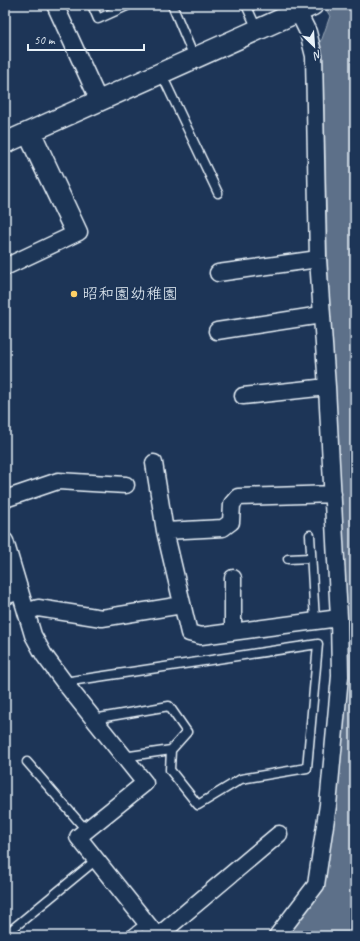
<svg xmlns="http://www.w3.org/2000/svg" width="360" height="941" font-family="Caveat,'Klee One',sans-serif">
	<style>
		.water { fill: #5d7089; stroke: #95a4b5 }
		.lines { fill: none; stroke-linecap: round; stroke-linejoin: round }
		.service-casing { stroke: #e8f1f8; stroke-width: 11 }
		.minor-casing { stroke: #e8f1f8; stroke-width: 19 }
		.tertiary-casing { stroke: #e8f1f8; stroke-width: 23 }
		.service { stroke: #1d3557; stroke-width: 8 }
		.minor { stroke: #1d3557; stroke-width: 16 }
		.tertiary { stroke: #1d3557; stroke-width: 20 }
		.poi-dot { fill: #ffd166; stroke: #1d3557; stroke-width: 1.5 }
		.labels { text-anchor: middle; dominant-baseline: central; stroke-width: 4; stroke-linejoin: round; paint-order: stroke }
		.poi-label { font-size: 16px; fill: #e8f1f8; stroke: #1d3557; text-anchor: start }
	</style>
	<rect width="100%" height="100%" fill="#1d3557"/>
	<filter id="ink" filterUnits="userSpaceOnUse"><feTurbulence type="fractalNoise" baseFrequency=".025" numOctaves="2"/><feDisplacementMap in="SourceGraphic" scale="8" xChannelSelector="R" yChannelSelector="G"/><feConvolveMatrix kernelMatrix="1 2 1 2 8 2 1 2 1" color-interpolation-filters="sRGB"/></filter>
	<g filter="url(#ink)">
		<path class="water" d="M323 5H355V936H287L322 891 339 763 323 58 319 43 322 39 330 16Z"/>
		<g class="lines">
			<g class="service-casing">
				<path id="service" d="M92 5 98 19 129 5
					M172 5 194 57
					M246 5 257 29
					M161 73 218 193
					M23 136 71 236
					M310 535 315 621
					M288 559 310 558
					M64 682 318 644 307 768 241 779 198 805 170 770 171 750 187 732 169 706 99 718 95 721
					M123 757 171 750
					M27 762 86 830
					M5 935 96 860
					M129 936 146 923"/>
			</g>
			<g class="minor-casing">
				<path id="minor" d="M55 5 99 101
					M5 267 79 232 32 131
					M218 273 318 259
					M217 331 321 315
					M243 396 327 387
					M154 463 165 531 189 633 201 636 339 618
					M5 499 58 481 126 485
					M165 531 223 528 231 522 232 504 238 497 333 494
					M5 541 33 635 44 655 64 682 145 783 78 837 157 936
					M233 578V632
					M5 596 20 591
					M26 612 38 608 102 618 182 605
					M158 936 279 834
					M277 936 316 885 328 805 340 676 339 618 327 387 318 259 314 56 308 32 298 12"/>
			</g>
			<g class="tertiary-casing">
				<path id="tertiary" d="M5 143 313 5"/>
			</g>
			<use href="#service" class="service"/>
			<use href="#minor" class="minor"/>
			<use href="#tertiary" class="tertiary"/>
		</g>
	</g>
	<circle class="poi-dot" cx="74" cy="294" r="4"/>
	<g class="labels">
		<g class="poi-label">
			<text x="82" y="294">昭和園幼稚園</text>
		</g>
	</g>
	<rect width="360" height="941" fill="none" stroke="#1d3557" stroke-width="20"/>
	<rect x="10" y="10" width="340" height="921" fill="none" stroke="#e8f1f8" stroke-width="1.5" filter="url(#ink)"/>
	<g transform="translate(314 46) rotate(155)" stroke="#1d3557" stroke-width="3" paint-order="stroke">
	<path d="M0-3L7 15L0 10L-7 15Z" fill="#e8f1f8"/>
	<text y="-6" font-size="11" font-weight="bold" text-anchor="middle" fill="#e8f1f8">N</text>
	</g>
	<path d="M28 44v6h116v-6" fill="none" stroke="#e8f1f8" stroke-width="2"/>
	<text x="34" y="44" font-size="12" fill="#e8f1f8" stroke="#1d3557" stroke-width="3" paint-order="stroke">50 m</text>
</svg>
